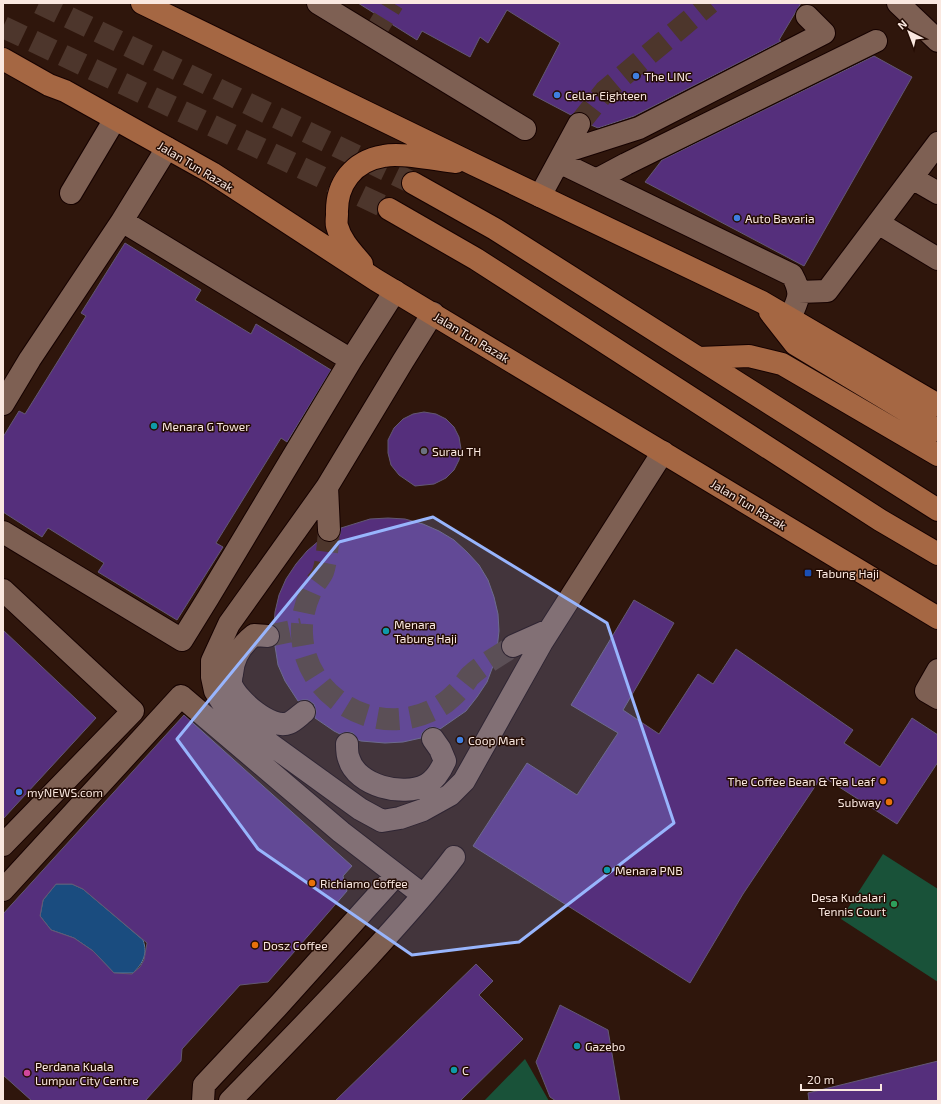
<svg xmlns="http://www.w3.org/2000/svg" width="941" height="1104" font-family="'Exo 2',sans-serif">
	<style>
		.green { fill: #195239 }
		.water { fill: #1a4c7f; stroke: #5d7b9c }
		.building { fill: #552f7c; stroke: #635873; fill-rule: evenodd }
		.lines { fill: none; stroke-linecap: round; stroke-linejoin: round }
		.minor-tunnel { stroke: #4d362c; stroke-width: 22; stroke-dasharray: 22 11; stroke-linecap: butt }
		.major-tunnel { stroke: #4d362c; stroke-width: 22; stroke-dasharray: 22 11; stroke-linecap: butt }
		.minor-casing { stroke: #160200; stroke-width: 24 }
		.major-casing { stroke: #160200; stroke-width: 24 }
		.minor { stroke: #7e6053; stroke-width: 22 }
		.major { stroke: #a56743; stroke-width: 22 }
		.marked { fill: #98b5fd; fill-opacity: 0.2; stroke: #98b5fd; stroke-width: 3; stroke-linejoin: round }
		.shop-dot { fill: #3f7fe0; stroke: #250d04; stroke-width: 1.5 }
		.culture-dot { fill: #0f9aa8; stroke: #250d04; stroke-width: 1.5 }
		.worship-dot { fill: #6b7280; stroke: #250d04; stroke-width: 1.5 }
		.transit-dot { fill: #1a4fb4; stroke: #250d04; stroke-width: 1.5 }
		.food-dot { fill: #e8710a; stroke: #250d04; stroke-width: 1.5 }
		.leisure-dot { fill: #2e9e5b; stroke: #250d04; stroke-width: 1.5 }
		.hotel-dot { fill: #d1479c; stroke: #250d04; stroke-width: 1.5 }
		.labels { text-anchor: middle; dominant-baseline: central; stroke-width: 3; stroke-linejoin: round; paint-order: stroke }
		.poi-label { font-size: 12px; fill: #fae8e0; stroke: #250d04; text-anchor: start }
		.street-label { font-size: 12px; fill: #fae8e0; stroke: #250d04 }
	</style>
	<rect width="100%" height="100%" fill="#2f160c"/>
	<path class="green" d="M883 854 938 889V982L841 919Z
		M525 1059 549 1101H484Z"/>
	<path class="water" d="M56 884H72L83 889 143 940C148 954 143 963 133 973H114L93 951 74 938 51 930 40 916 43 900Z"/>
	<path class="building" d="M358 3H801L779 40 781 41 634 116 598 128 591 125 590 118 585 113 578 112 571 115 533 95 560 43 507 10 488 43 480 37 470 57 422 31 417 40Z
		M874 56 912 77 804 266 645 182 662 160Z
		M125 243 201 290 195 300 251 334 256 324 331 370 287 442 281 438 216 543 223 547 177 620 98 572 104 563 48 528 42 537 3 512V437L19 411 25 414 86 316 81 313Z
		M424 412 436 414 446 419 454 427 459 437 461 449 459 460 454 470 446 478 434 484 415 486 399 475 391 465 388 453V440L394 428 403 419 413 414Z
		M388 518 405 519 423 524 439 531 454 540 467 552 479 565 488 580 494 597 498 614 499 631 497 649 493 666 487 682 477 697 466 711 440 729 432 727 426 729 422 733 421 738 403 742 385 743 361 741 358 740 353 733 347 732 340 734 334 731 315 718 316 711 314 704 308 700H303L298 701 285 681 278 665 275 646 279 643 280 636 279 630 274 625 275 612 279 595 286 579 296 564 307 551 321 539 324 541 329 542 336 540 340 535 341 528 370 519Z
		M634 600 674 623 623 710 659 734 698 674 713 684 736 649 853 730 844 743 880 767 912 718 938 735V762L897 824 822 776 743 894 690 983 473 846 527 763 577 795 618 733 571 705Z
		M3 630 96 718 3 819Z
		M184 715 352 866 343 876 347 891 268 982 240 985 182 1049 181 1061 145 1101H32L3 1075V914ZM56 884H72L83 889 147 943 144 960 140 967 132 974 114 973 93 951 74 938 51 930 40 916 43 900Z
		M476 964 493 981 479 995 523 1039 460 1101H335Z
		M560 1005 608 1030 620 1101H556L550 1097 536 1062Z
		M938 1061V1101H809L808 1093Z"/>
	<g class="lines">
		<path class="minor-tunnel" d="M372 37 393 3
			M579 124 605 91 710 3
			M329 530C328 542 327 560 323 572 321 577 316 582 313 587 306 601 301 618 302 634 303 660 316 684 336 699 368 725 413 726 446 702 452 697 458 692 463 685 466 682 468 678 470 676 483 664 499 656 513 646
			M268 636 302 629"/>
		<path class="major-tunnel" d="M39 3 413 183
			M3 27 389 209"/>
		<g class="minor-casing">
			<path id="minor" d="M318 3 525 129
				M898 3 938 41
				M167 148 122 221 351 360 395 291
				M564 152 639 128 824 33 807 16
				M559 162 792 275C803 295 798 299 790 318
				M912 178 938 193
				M596 180 626 164 876 41
				M71 193 115 119
				M540 196 579 124
				M878 223 938 259
				M799 292 827 291 938 143
				M433 313 403 361 327 487 229 624 212 661V677L215 691 225 707 237 720 360 809 382 821 400 818 423 810 450 795 464 781 542 642 663 452
				M3 404 30 359 122 221
				M327 487 329 530
				M3 532 182 640 208 598 351 360
				M3 590 133 711 3 845
				M268 636 254 635C241 645 233 658 232 674 231 677 231 681 231 684 237 700 271 730 289 723 294 721 300 715 304 712
				M513 646 549 630
				M938 670 926 691 938 698
				M347 744C347 749 347 755 349 759 357 786 403 797 426 785 435 780 441 770 445 761L440 749 433 739
				M3 890 181 696 341 832 423 895
				M203 1101 204 1085 278 1006 396 875
				M230 1101C277 1053 324 1005 369 956 398 924 428 892 454 857"/>
		</g>
		<g class="major-casing">
			<path id="major" d="M142 3 473 164 762 302 938 405
				M3 59 49 85 65 91 212 173 376 280 938 618
				M413 183 495 229 938 510
				M389 209 476 259 880 520 938 554
				M362 264C352 252 341 241 337 226 336 222 337 218 337 214 336 184 353 161 384 156 401 152 437 160 456 162
				M770 312 795 344 938 430
				M699 358 749 356 782 364 938 455"/>
		</g>
		<use href="#minor" class="minor"/>
		<use href="#major" class="major"/>
	</g>
	<path class="marked" d="M433 517 607 623 674 823 519 942 412 955 258 849 177 739 339 542Z"/>
	<g class="shop-dot">
		<circle cx="636" cy="76" r="4"/>
		<circle cx="557" cy="95" r="4"/>
		<circle cx="737" cy="218" r="4"/>
		<circle cx="460" cy="740" r="4"/>
		<circle cx="19" cy="792" r="4"/>
	</g>
	<g class="culture-dot">
		<circle cx="154" cy="426" r="4"/>
		<circle cx="386" cy="631" r="4"/>
		<circle cx="607" cy="870" r="4"/>
		<circle cx="577" cy="1046" r="4"/>
		<circle cx="454" cy="1070" r="4"/>
	</g>
	<circle class="worship-dot" cx="424" cy="451" r="4"/>
	<rect class="transit-dot" x="804" y="569" width="8" height="8" rx="2"/>
	<g class="food-dot">
		<circle cx="883" cy="781" r="4"/>
		<circle cx="889" cy="802" r="4"/>
		<circle cx="312" cy="883" r="4"/>
		<circle cx="255" cy="945" r="4"/>
	</g>
	<circle class="leisure-dot" cx="894" cy="904" r="4"/>
	<circle class="hotel-dot" cx="27" cy="1073" r="4"/>
	<g class="labels">
		<g class="poi-label">
			<text x="644" y="76">The LINC</text>
			<text x="565" y="95">Cellar Eighteen</text>
			<text x="745" y="218">Auto Bavaria</text>
			<text x="162" y="426">Menara G Tower</text>
			<text x="432" y="451">Surau TH</text>
			<text x="816" y="573">Tabung Haji</text>
			<text x="394" y="624">Menara<tspan x="394" dy="14">Tabung Haji</tspan></text>
			<text x="468" y="740">Coop Mart</text>
			<text x="875" y="781" text-anchor="end">The Coffee Bean &amp; Tea Leaf</text>
			<text x="27" y="792">myNEWS.com</text>
			<text x="881" y="802" text-anchor="end">Subway</text>
			<text x="615" y="870">Menara PNB</text>
			<text x="320" y="883">Richiamo Coffee</text>
			<text x="886" y="897" text-anchor="end">Desa Kudalari<tspan x="886" dy="14">Tennis Court</tspan></text>
			<text x="263" y="945">Dosz Coffee</text>
			<text x="585" y="1046">Gazebo</text>
			<text x="35" y="1066">Perdana Kuala<tspan x="35" dy="14">Lumpur City Centre</tspan></text>
			<text x="462" y="1070">C</text>
		</g>
		<g class="street-label">
			<text transform="translate(196 166) rotate(31)">Jalan Tun Razak</text>
			<text transform="translate(472 337) rotate(31)">Jalan Tun Razak</text>
			<text transform="translate(749 504) rotate(31)">Jalan Tun Razak</text>
		</g>
	</g>
	<rect width="941" height="1104" fill="none" stroke="#fae8e0" stroke-width="8"/>
	<g transform="translate(909 32) rotate(318)" stroke="#250d04" stroke-width="3" paint-order="stroke">
	<path d="M0-3L7 15L0 10L-7 15Z" fill="#fae8e0"/>
	<text y="-6" font-size="11" font-weight="bold" text-anchor="middle" fill="#fae8e0">N</text>
	</g>
	<path d="M801 1084v6h80v-6" fill="none" stroke="#fae8e0" stroke-width="2"/>
	<text x="807" y="1084" font-size="12" fill="#fae8e0" stroke="#250d04" stroke-width="3" paint-order="stroke">20 m</text>
</svg>
